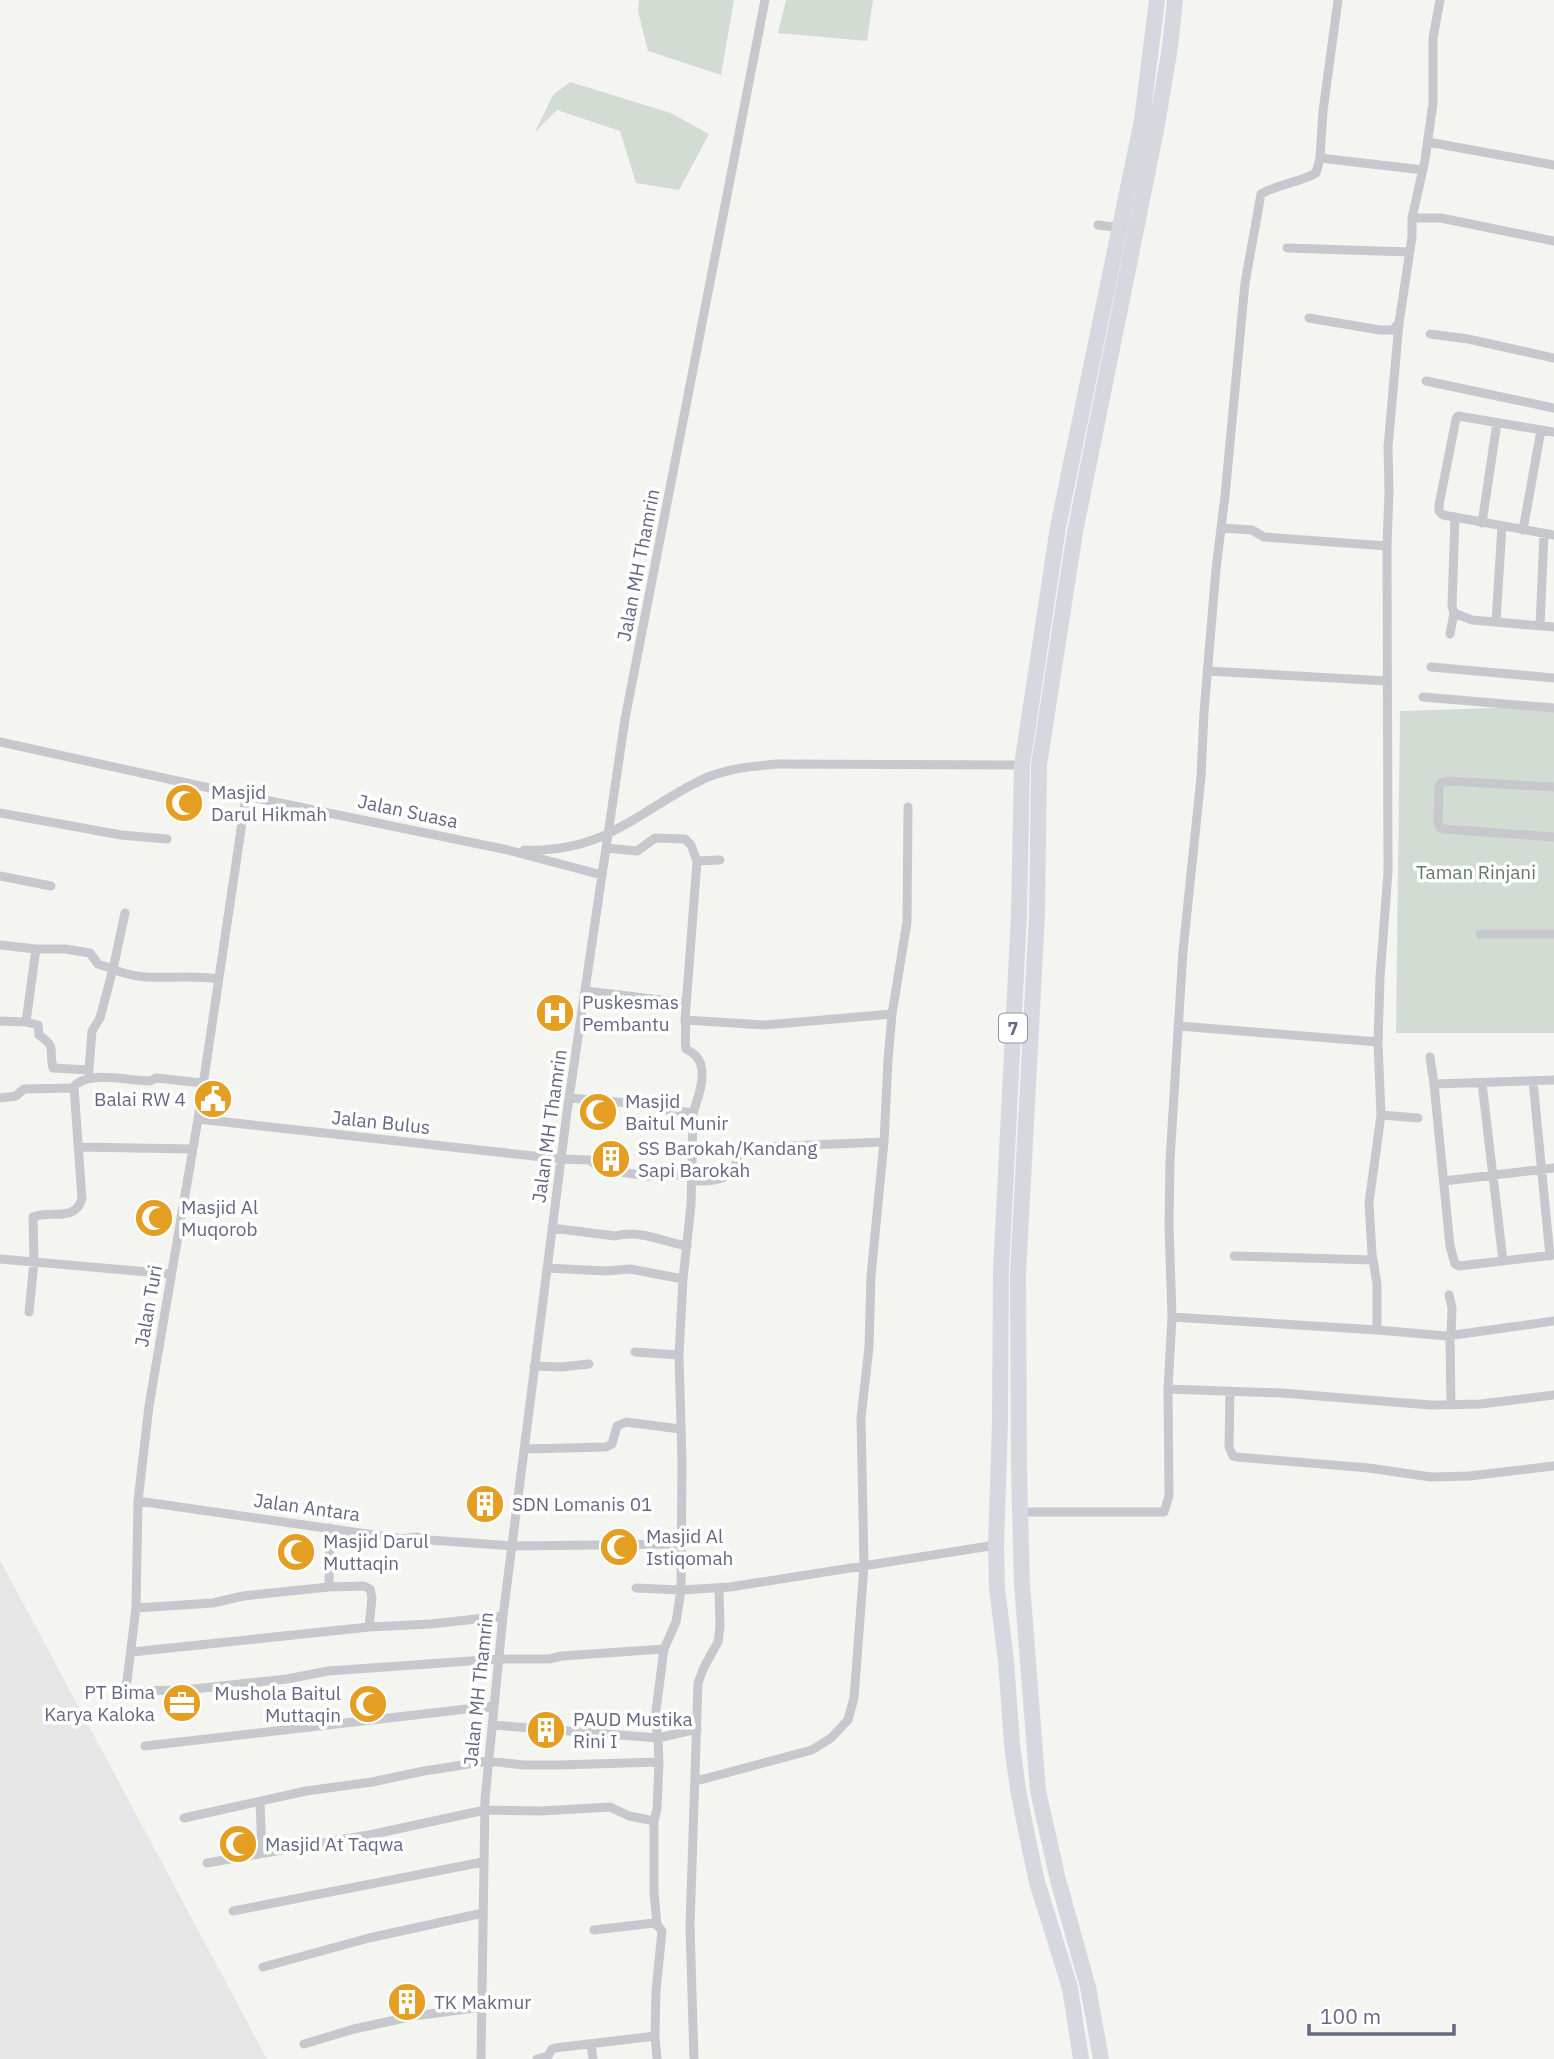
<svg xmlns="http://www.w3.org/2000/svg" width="1554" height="2059" font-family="'IBM Plex Sans',sans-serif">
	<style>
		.built { fill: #e5e6e5 }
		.green { fill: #d3dcd3 }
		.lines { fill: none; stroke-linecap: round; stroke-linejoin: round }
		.minor { stroke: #c7c8cd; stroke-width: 9 }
		.trunk { stroke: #d6d8df; stroke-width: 16 }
		.labels { text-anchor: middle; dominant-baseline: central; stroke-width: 7; stroke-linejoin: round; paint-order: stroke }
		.shield { fill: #fff; stroke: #9295a8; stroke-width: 2 }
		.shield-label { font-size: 18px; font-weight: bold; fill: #646883 }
		.street-label { font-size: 19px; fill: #646883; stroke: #fff }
		.poi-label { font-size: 19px; fill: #646883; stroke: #fff; text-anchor: start }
		.park-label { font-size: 19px; fill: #637a68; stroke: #fff }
	</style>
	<rect width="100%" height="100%" fill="#f4f5f1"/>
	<path class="built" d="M0 1560 267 2059H0Z"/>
	<path class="green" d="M639 0H734L721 75 648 51 638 11Z
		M786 0H873L867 41 778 33Z
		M570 82 671 113 709 134 679 190 636 183 620 131 557 110 535 132 553 95Z
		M1554 706V1033H1396L1400 711Z"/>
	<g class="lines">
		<path class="minor" d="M1428 142 1554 165
			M1320 158 1423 170
			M1412 218H1441L1554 241
			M1098 225 1121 228
			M1287 248 1409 252
			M1309 318 1380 330H1393L1398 324
			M1430 334 1468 339 1554 358
			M1426 381 1554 408
			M1554 432 1458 416 1456 419 1439 505V511L1443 515 1554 535
			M1455 517 1452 606 1454 613 1472 620 1554 627
			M1482 523 1497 423
			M1221 528 1252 530 1264 537 1387 546
			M1523 530 1541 430
			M1496 622 1502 526
			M1540 626 1544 534
			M1450 634 1454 613
			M1431 667 1554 678
			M1207 671 1387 681
			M1423 697 1554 708
			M0 742 246 796 508 850 602 875
			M1554 787 1447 781 1441 783 1439 787 1438 822 1440 828 1444 829 1554 837
			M0 813 121 835 167 839
			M524 850C553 851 583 846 609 833 643 817 673 792 708 777 730 768 754 766 777 764L1023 765
			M697 861 720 860
			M0 876 51 886
			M1480 934H1554
			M0 945 36 949 26 1022
			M36 949H65L90 953 98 964 113 969 125 913
			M586 991 686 1003
			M685 1020 765 1025 892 1014
			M0 1021 26 1022 38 1025 39 1035C58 1048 48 1050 53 1068L89 1070V1075
			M1179 1026 1378 1042
			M1430 1057 1434 1084
			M89 1070 92 1031 100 1018 113 969C146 984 182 973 217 979
			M1554 1080 1434 1084 1450 1246 1455 1264 1459 1266 1554 1255
			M1533 1081 1550 1256
			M1482 1083 1503 1261
			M0 1098 16 1096 24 1089 72 1088C89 1069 126 1081 150 1081L156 1078 203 1083
			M570 1098 651 1105 662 1109 693 1113C698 1098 709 1070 696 1056 693 1053 690 1051 686 1049 684 1040 687 1030 685 1020L697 861 691 845 685 839 655 838 637 851 606 848
			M1381 1115 1418 1118
			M198 1119 561 1159 590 1160 601 1169 647 1176 692 1175
			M78 1147 193 1149
			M692 1181C720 1181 737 1181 739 1148L884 1142
			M1444 1181 1554 1168
			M552 1228 615 1236C640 1229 663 1242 687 1246
			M1234 1256 1373 1260
			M0 1259 171 1274
			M547 1268 606 1271 630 1269 683 1279
			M1449 1295 1452 1308 1451 1335
			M29 1312 34 1262 33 1217C51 1210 75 1222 82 1199L74 1087
			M1172 1317 1377 1330V1284L1372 1254 1369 1203 1381 1115 1378 1042 1380 977 1388 872 1387 546 1389 491 1388 447 1399 323 1412 237V218L1425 160 1433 103V38L1440 0
			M1377 1330 1447 1336 1554 1321
			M1450 1335 1451 1405
			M635 1352 679 1355
			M534 1366 561 1367 589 1364
			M1168 1389 1282 1393 1430 1405 1481 1404 1554 1395
			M1230 1391 1229 1447 1233 1456 1237 1457 1369 1468 1431 1477 1469 1476 1554 1466
			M524 1449 606 1447 612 1444 617 1426 626 1422 680 1429
			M138 1501 402 1539 416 1537 430 1540 512 1546 680 1544
			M1020 1512H1164L1169 1496 1168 1389 1172 1317 1169 1225 1170 1160 1183 951 1201 777 1204 712 1216 569 1225 496 1245 283 1261 194C1278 184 1298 183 1316 173L1320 158 1323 111 1338 0
			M329 1587 364 1586 370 1589 372 1598 369 1627
			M636 1588 681 1590 730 1587 996 1545
			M136 1608 213 1603 243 1596 329 1587 330 1528
			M132 1652 369 1627 431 1624 503 1616
			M124 1691 184 1690 287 1679 328 1671 499 1659H549L562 1656 664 1649
			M120 1698 127 1681 136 1608 138 1501 149 1406 198 1119 246 796
			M493 1725 658 1738 697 1729
			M145 1746 493 1706
			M696 1781 812 1750 831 1738 848 1720 854 1698 864 1566 861 1418 869 1347 871 1276 884 1142 888 1060 892 1014 907 922 908 807
			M260 1802 262 1852
			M184 1818 306 1791 372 1782 424 1771 488 1761 523 1765H559L659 1762
			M207 1863 374 1834 485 1810 541 1811 610 1807 629 1816 654 1821
			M233 1911 483 1862
			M657 1925 654 1892V1821L657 1809 659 1762 658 1738 655 1718 664 1649 676 1622 681 1590 682 1462 679 1355 683 1279 691 1205 693 1113
			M594 1930 654 1923 659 1927 662 1931 656 1991 655 2036 657 2059
			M263 1967 369 1938 483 1913
			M304 2044 354 2029 414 2016 482 2007
			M591 2044 593 2059
			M481 2059 485 1799 503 1616 567 1112 625 719 765 0
			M537 2059 548 2056 552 2049 555 2048 655 2036
			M694 2059 690 1926 698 1683 704 1667 718 1642 720 1627 719 1588"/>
		<path class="trunk" d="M1081 2059 1070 1988 1037 1882 1028 1840 1018 1790 1012 1744 1006 1661 997 1588 996 1545 1000 1422 1001 1271 1019 914 1022 765 1058 527 1142 120 1157 0
			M1101 2059 1088 1987 1058 1880 1038 1791 1022 1584 1019 1469 1018 1274 1037 915 1039 765 1075 532 1157 125 1170 47 1175 0"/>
	</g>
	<defs>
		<g id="mosque-disc" transform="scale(2.0125)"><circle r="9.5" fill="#e49f23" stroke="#fff"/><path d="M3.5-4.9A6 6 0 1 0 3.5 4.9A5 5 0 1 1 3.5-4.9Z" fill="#fff"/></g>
		<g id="hospital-disc" transform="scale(2.0125)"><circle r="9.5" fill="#e49f23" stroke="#fff"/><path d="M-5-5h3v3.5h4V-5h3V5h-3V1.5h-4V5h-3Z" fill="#fff"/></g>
		<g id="civic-disc" transform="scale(2.0125)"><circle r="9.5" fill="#e49f23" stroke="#fff"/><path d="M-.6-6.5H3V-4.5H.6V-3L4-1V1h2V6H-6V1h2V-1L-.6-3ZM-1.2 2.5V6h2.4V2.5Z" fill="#fff"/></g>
		<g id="building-disc" transform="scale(2.0125)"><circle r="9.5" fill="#e49f23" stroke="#fff"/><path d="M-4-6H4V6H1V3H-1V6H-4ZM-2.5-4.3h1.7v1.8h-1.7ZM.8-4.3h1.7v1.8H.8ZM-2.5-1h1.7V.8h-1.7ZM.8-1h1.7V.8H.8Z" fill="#fff"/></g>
		<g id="office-disc" transform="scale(2.0125)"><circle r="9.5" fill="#e49f23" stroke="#fff"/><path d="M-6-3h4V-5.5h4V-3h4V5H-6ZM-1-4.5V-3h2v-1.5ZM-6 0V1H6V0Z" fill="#fff"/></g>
	</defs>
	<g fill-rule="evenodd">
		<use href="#mosque-disc" x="184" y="803"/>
		<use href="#hospital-disc" x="555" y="1013"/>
		<use href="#civic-disc" x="213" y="1099"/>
		<use href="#mosque-disc" x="598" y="1112"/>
		<use href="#building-disc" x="611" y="1159"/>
		<use href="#mosque-disc" x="154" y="1218"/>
		<use href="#building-disc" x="485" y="1504"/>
		<use href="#mosque-disc" x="619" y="1547"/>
		<use href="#mosque-disc" x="296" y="1552"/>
		<use href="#office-disc" x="182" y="1703"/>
		<use href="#mosque-disc" x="368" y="1704"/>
		<use href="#building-disc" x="546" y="1730"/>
		<use href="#mosque-disc" x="238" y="1844"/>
		<use href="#building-disc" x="407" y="2002"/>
	</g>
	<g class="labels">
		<rect class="shield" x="999" y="1013.5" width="28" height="29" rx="5"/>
		<g class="shield-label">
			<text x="1013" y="1028">7</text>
		</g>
		<g class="street-label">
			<text transform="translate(638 565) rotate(-79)">Jalan MH Thamrin</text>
			<text transform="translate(408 811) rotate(12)">Jalan Suasa</text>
			<text transform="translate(381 1122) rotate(6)">Jalan Bulus</text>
			<text transform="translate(549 1126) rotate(-82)">Jalan MH Thamrin</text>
			<text transform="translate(148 1306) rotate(-80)">Jalan Turi</text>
			<text transform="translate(307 1507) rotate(8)">Jalan Antara</text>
			<text transform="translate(478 1689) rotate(-84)">Jalan MH Thamrin</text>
		</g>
		<g class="poi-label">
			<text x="211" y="792">Masjid<tspan x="211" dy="22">Darul Hikmah</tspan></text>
			<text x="582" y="1002">Puskesmas<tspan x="582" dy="22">Pembantu</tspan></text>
			<text x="186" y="1099" text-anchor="end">Balai RW 4</text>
			<text x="625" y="1101">Masjid<tspan x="625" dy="22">Baitul Munir</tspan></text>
			<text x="638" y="1148">SS Barokah/Kandang<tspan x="638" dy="22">Sapi Barokah</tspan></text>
			<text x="181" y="1207">Masjid Al<tspan x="181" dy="22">Muqorob</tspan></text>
			<text x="512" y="1504">SDN Lomanis 01</text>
			<text x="646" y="1536">Masjid Al<tspan x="646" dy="22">Istiqomah</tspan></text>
			<text x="323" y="1541">Masjid Darul<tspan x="323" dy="22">Muttaqin</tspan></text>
			<text x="155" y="1692" text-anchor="end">PT Bima<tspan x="155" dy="22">Karya Kaloka</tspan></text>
			<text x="341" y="1693" text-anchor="end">Mushola Baitul<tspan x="341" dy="22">Muttaqin</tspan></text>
			<text x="573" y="1719">PAUD Mustika<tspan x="573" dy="22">Rini I</tspan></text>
			<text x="265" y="1844">Masjid At Taqwa</text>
			<text x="434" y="2002">TK Makmur</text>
		</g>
		<g class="park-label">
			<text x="1476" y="872">Taman Rinjani</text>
		</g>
	</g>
	<path d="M1309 2024v10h145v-10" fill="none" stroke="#646883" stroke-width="3.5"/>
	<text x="1320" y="2024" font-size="21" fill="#646883" stroke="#ffffff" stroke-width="5" paint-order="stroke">100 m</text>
</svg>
